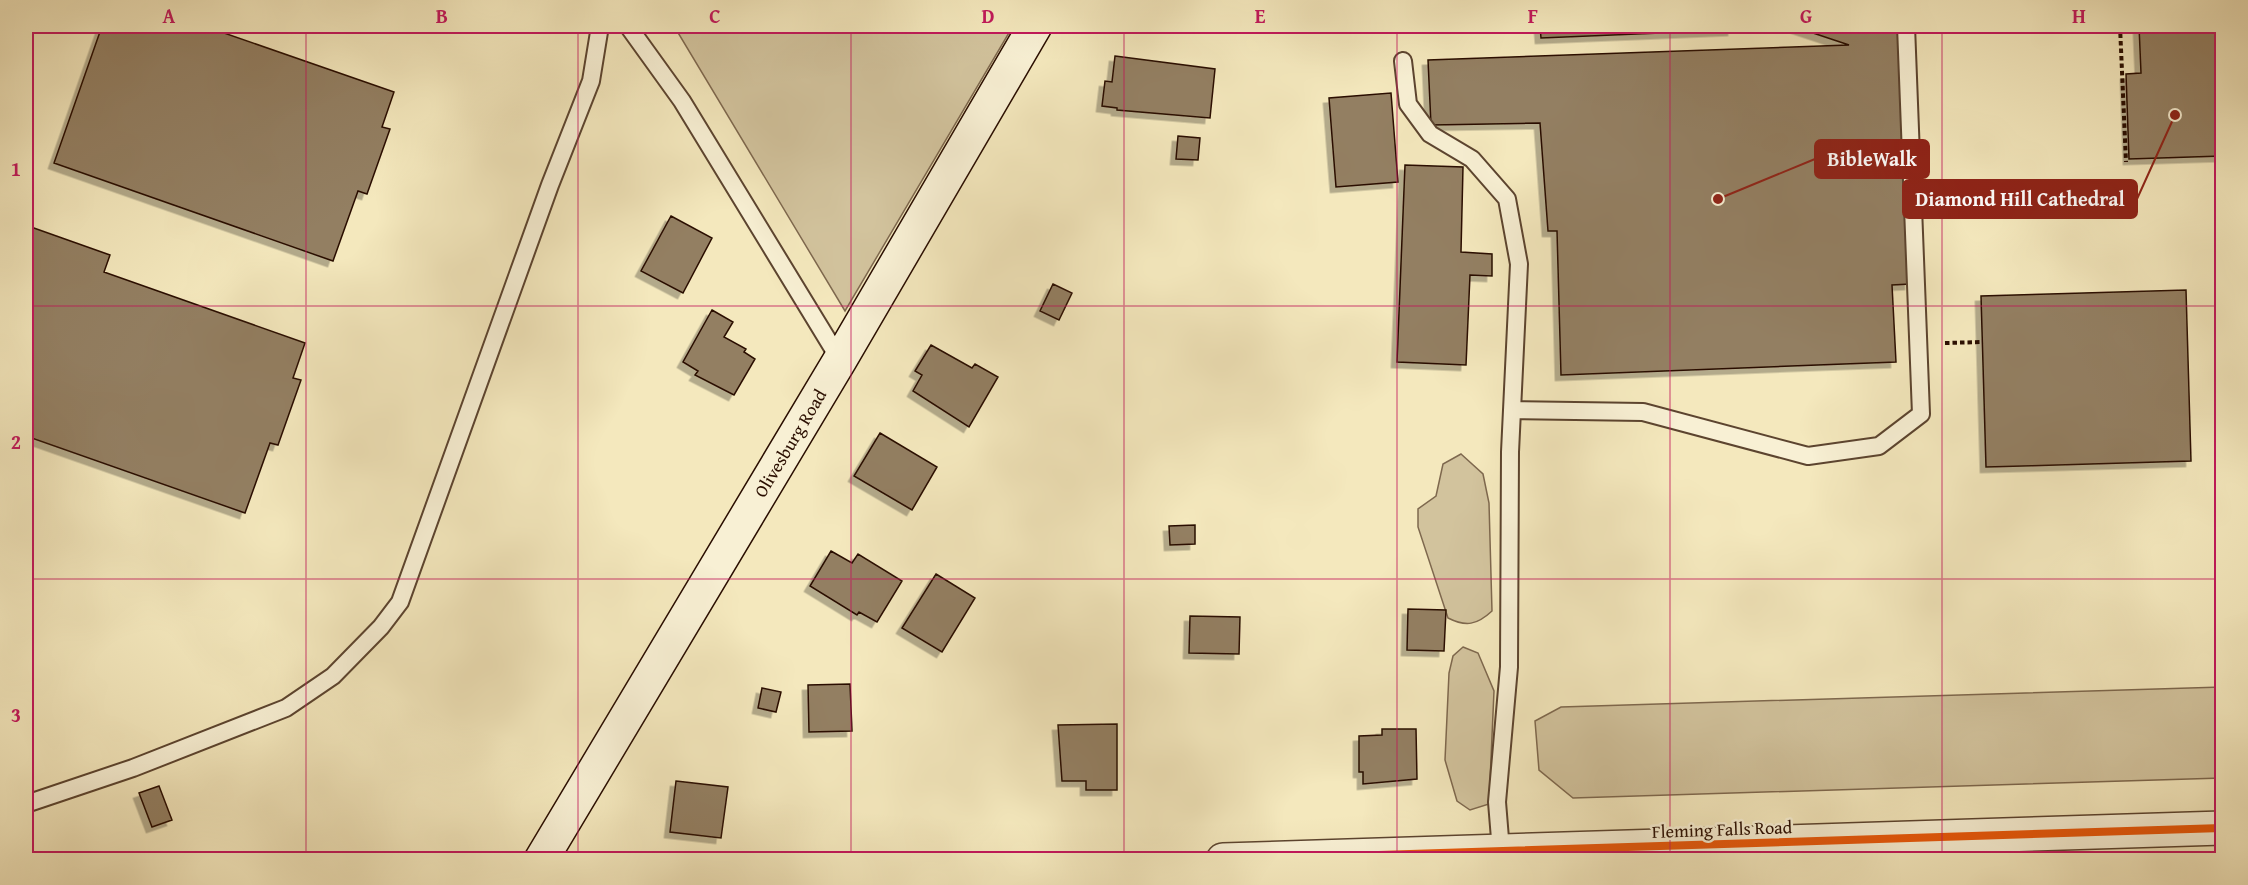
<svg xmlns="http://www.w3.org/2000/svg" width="2248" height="885" font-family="'Gentium Book Plus',serif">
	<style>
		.green { fill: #d2c39d; stroke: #7e684e; stroke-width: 1.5 }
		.building { fill: #937f62; stroke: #2a0e00; stroke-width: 1.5; filter: url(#shadow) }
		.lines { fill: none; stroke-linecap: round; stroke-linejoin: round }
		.service-casing { stroke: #5c442f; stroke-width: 20 }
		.minor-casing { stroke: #5c442f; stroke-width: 36 }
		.secondary-casing { stroke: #2a0e00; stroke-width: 36 }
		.path { stroke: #2a0e00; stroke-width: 4; stroke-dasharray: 4.5 3; stroke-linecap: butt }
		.service { stroke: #f8f0d4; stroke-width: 16 }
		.minor { stroke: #f8f0d4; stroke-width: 33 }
		.secondary { stroke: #f8f0d4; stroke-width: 33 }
		.cycleway-casing { stroke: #f8f0d4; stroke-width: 11 }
		.cycleway { stroke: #e8590c; stroke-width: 8 }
		.grid { fill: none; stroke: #c2185b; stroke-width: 1.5; stroke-opacity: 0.55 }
		.labels { text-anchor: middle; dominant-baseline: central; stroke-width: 5; stroke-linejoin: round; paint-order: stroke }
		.street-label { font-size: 18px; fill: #2a0e00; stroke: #f8f0d4 }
		.leader { fill: none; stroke: #8f2418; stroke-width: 2 }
		.callout-dot { fill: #8f2418; stroke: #f8f0d4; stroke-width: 2 }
		.callout { fill: #8f2418; stroke: #8f2418; stroke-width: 2 }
		.callout-label { font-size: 20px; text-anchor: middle; font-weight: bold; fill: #fff }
		.neatline { fill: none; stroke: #c2185b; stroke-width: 2 }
		.grid-label { font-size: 20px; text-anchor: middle; font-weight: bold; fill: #c2185b }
	</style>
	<defs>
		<filter id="shadow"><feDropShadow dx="-5.5" dy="5.5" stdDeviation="0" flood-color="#0004"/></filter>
	</defs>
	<rect width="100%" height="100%" fill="#f4e8bd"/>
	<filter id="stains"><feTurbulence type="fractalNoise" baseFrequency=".00333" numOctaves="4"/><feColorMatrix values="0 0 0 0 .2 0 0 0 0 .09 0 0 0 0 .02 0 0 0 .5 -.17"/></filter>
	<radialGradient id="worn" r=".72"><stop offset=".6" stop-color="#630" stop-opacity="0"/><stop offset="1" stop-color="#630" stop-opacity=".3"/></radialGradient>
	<path class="green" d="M674 26H1013L845 311Z
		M1461 454 1483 474 1489 503 1492 611C1477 625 1466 627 1448 618L1418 527V509L1436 496 1443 464Z
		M1463 647 1478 653 1494 691 1489 804 1470 810 1457 801 1445 760 1449 673 1453 656Z
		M2222 687V778L1573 798 1539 770 1535 721 1561 707Z"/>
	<path class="building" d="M102 26H204L394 92 382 127 390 129 367 194 358 191 333 261 54 163Z
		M1540 26H1769L1733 27V30L1541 38Z
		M1792 26H1844L1854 29 1899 27 1910 284 1892 285 1896 362 1561 375 1557 231H1548L1540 123 1431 125 1428 60 1849 45Z
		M2139 26H2222V156L2129 159 2126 74 2141 73Z
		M1115 56 1215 69 1210 118 1117 110V108L1102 106 1105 81 1112 82Z
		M1391 93 1398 182 1336 187 1329 98Z
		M1178 136 1200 138 1198 160 1176 159Z
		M1405 165 1463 167 1461 252 1492 254V276L1470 275 1466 365 1397 362Z
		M671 216 712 238 683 293 641 271Z
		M31 227 110 255 104 272 305 343 293 378 301 380 278 445 270 443 245 513 26 436V242Z
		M1053 284 1072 293 1059 320 1040 311Z
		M2186 290 2191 461 1986 467 1981 296Z
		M712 310 733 322 724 337 746 349 744 352 755 359 734 395 695 375 698 371 683 362Z
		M931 345 972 368 975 364 998 377 969 427 913 391 922 375 915 371Z
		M880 433 937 467 912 510 854 476Z
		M1195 525V544L1170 545 1169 526Z
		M831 551 852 563 858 554 902 581 877 622 859 612 857 615 810 586Z
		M936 574 975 598 942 652 902 628Z
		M1408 609 1446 610 1444 651 1407 650Z
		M1190 616 1240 617 1239 654 1189 653Z
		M850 684 852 731 809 732 808 685Z
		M762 688 781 692 776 712 758 708Z
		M1117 724V790H1086V781H1062L1058 725Z
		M1382 729H1416L1417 779 1363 784V772H1359V736L1382 735Z
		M676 781 728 787 721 838 670 832Z
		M159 786 172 820 152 827 139 793Z"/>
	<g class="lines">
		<g class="service-casing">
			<path id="service" d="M628 26 682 101 840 360
				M1403 61 1408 104 1430 134 1472 159 1507 199 1519 264 1510 452 1509 667 1497 802 1501 851
				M1512 410 1643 412 1808 456 1879 446 1921 414 1906 26
				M26 804 133 768 286 708 333 676 381 627 400 602 550 185 591 81 600 26"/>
		</g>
		<g class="minor-casing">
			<path id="minor" d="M1223 860 2222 828"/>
		</g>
		<g class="secondary-casing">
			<path id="secondary" d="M541 860 840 360 1035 26"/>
		</g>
		<path class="path" d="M2120 26 2126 162
			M1945 343 1983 342"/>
		<use href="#service" class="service"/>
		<use href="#minor" class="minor"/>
		<use href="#secondary" class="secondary"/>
		<g class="cycleway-casing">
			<path id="cycleway" d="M1223 860 2222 828"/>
		</g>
		<use href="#cycleway" class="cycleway"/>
	</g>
	<path class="grid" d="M306 26V860M578 26V860M851 26V860M1124 26V860M1397 26V860M1670 26V860M1942 26V860M26 306H2222M26 579H2222"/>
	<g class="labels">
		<g class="street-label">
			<text transform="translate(790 443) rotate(-59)">Olivesburg Road</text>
			<text transform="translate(1722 829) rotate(-2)">Fleming Falls Road</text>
		</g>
	</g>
	<path class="leader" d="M1718 199L1815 159M2175 115L2137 199"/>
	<g class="callout-dot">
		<circle cx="1718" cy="199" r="6"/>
		<circle cx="2175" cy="115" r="6"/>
	</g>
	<g class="callout">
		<rect x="1815" y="140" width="114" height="38" rx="6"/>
		<rect x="1903" y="180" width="234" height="38" rx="6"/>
	</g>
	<g class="callout-label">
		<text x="1872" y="166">BibleWalk</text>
		<text x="2020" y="206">Diamond Hill Cathedral</text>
	</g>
	<rect width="2248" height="885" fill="none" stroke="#f4e8bd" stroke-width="66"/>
	<rect x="33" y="33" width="2182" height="819" class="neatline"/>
	<g class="grid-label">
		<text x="169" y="23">A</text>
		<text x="442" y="23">B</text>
		<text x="715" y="23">C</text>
		<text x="988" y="23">D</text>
		<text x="1260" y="23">E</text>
		<text x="1533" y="23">F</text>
		<text x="1806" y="23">G</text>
		<text x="2079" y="23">H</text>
		<text x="16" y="176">1</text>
		<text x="16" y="449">2</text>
		<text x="16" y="722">3</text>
	</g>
	<rect width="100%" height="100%" filter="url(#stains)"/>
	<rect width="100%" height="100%" fill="url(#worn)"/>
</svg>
